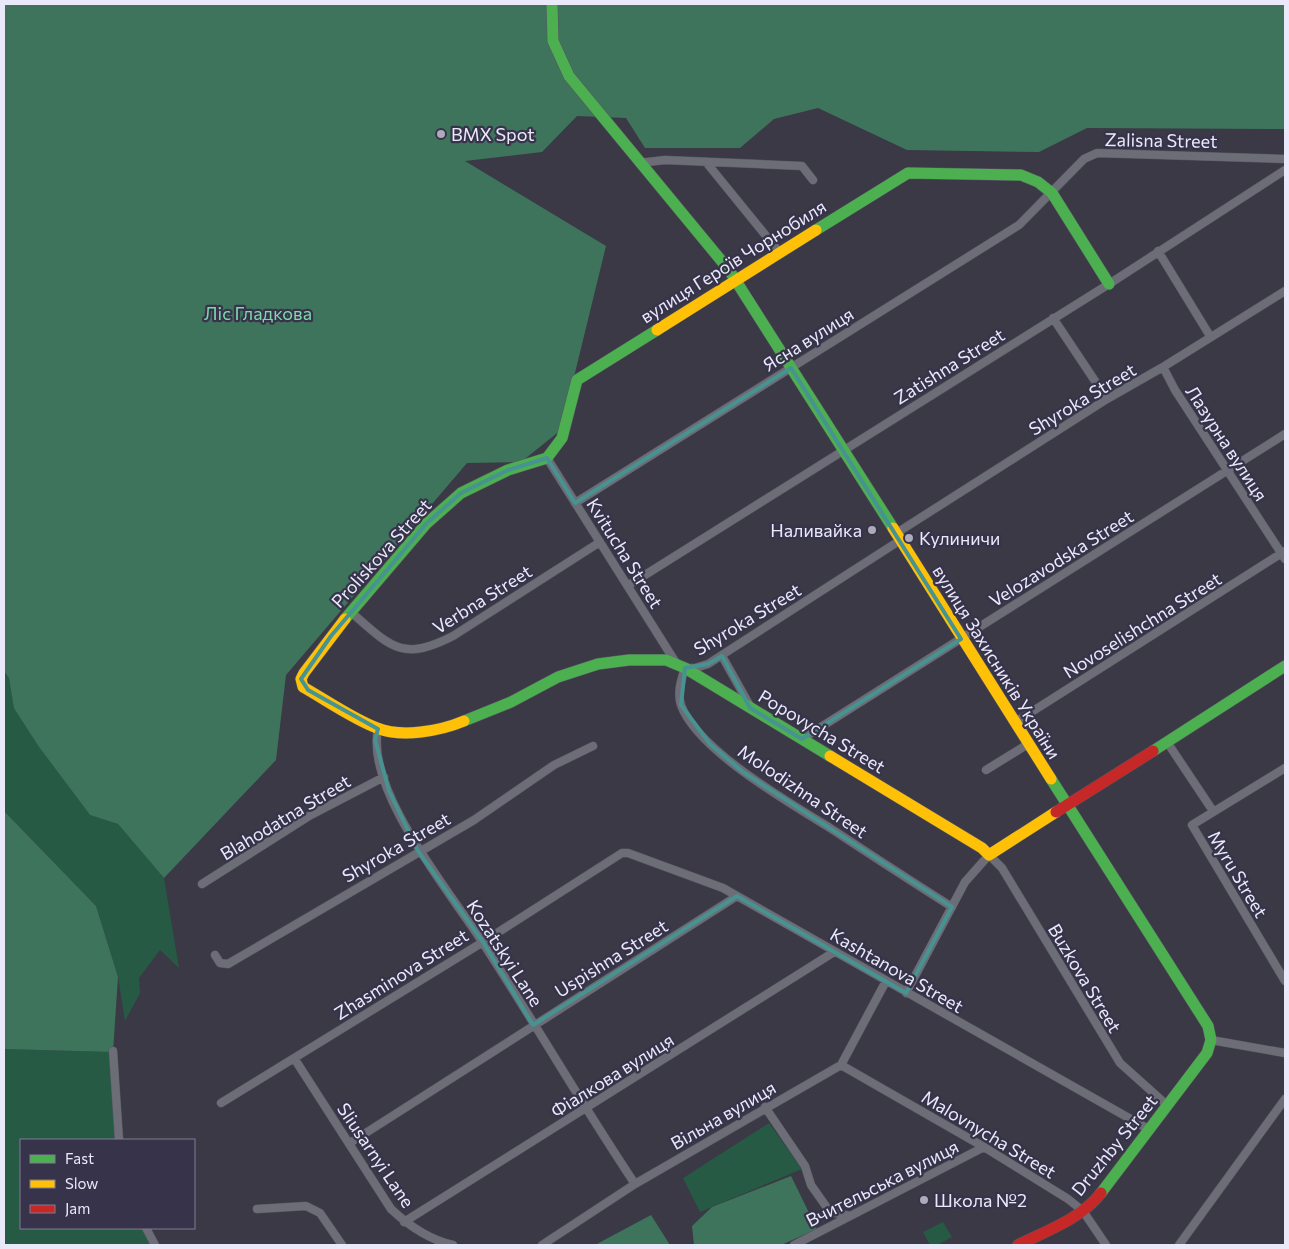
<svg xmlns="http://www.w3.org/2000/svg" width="1289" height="1249" font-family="Commissioner,sans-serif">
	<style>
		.green { fill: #275a45 }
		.forest { fill: #3f745c }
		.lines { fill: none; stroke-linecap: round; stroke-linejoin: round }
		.street-casing { stroke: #575661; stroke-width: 9 }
		.fast-casing { stroke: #575661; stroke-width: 12 }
		.slow-casing { stroke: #575661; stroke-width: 12 }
		.jam-casing { stroke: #575661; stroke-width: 12 }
		.street { stroke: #6d6d77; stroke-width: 8 }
		.fast { stroke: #4caf50; stroke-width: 11 }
		.slow { stroke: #ffc107; stroke-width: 11 }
		.jam { stroke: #c62828; stroke-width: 11 }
		.marked { fill: none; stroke: #469391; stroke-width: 4; stroke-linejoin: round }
		.poi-dot { fill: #acabba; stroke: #36334b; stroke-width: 2 }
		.labels { text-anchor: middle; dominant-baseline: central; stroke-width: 4.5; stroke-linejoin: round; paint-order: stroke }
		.poi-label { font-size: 18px; fill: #eae9f9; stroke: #36334b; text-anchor: start }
		.street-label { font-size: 18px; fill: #eae9f9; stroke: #36334b }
		.park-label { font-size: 18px; fill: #7dd9ab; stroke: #36334b }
	</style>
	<rect width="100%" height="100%" fill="#3a3945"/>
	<path class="green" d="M4 671 9 678 15 708 39 747 90 815 118 824 164 878 179 968 160 950 139 978 140 993 125 1021 118 977 96 906 4 811Z
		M4 1049 113 1052 120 1140H21V1228H145L158 1245H4Z
		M769 1123 802 1169 700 1212 683 1178Z
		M943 1222 952 1237 937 1245H930L923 1232Z"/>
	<path class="forest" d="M4 4H1285V129L1087 128 1039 152 907 150 818 108 774 119 740 148H645L626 118 577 116 542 152 465 161 606 246 561 430 521 462 467 463 286 675 276 760 164 878 118 824 90 815 39 747 14 708 9 678 4 671Z
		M4 811 96 906 118 977 113 1052 4 1049Z
		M791 1176 817 1229 781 1245H694L692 1226 712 1207Z
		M651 1215 670 1245H595Z"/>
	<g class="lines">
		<g class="street-casing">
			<path id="street" d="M706 162 780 253
				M639 163 665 160 802 166 813 180
				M1158 251 1210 336
				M1053 318 1107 399
				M1163 367 1175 390 1285 559
				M547 458 676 663
				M575 503 1019 225 1084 159 1097 153 1285 159
				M895 534 1107 399 1163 367 1285 291
				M899 541 708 664 695 668H685C681 680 677 693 681 705 697 750 790 803 830 828 871 855 911 881 952 907
				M629 585 1109 284 1285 170
				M352 613C391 647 402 662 453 636L600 542
				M722 656 750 706
				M1014 723 1285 551
				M378 729C365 791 451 893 483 943 535 1023 582 1105 635 1184
				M802 739 1285 434
				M1167 742 1213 811
				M1285 768 1192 825 1285 981
				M986 770 1028 744
				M202 884 309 816 384 777
				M215 955 220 963 228 964 474 820 554 765 593 746
				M906 993 965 882 989 855 1002 868 1120 1063 1168 1106
				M1211 1040 1285 1053
				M113 1051 119 1140
				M294 1058 391 1209C408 1225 430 1240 453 1245
				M841 1065 984 1147 1068 1199 1083 1211 1106 1245
				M221 1103 483 942 622 853H628L723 888 1150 1130
				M765 1107 805 1166 811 1185 830 1212 850 1216
				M350 1143 737 896
				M257 1209 306 1206 320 1213 342 1245
				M404 1222 834 952
				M146 1228 155 1245
				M542 1245 635 1184 841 1065 886 981
				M794 1245 984 1147
				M1179 1245 1285 1099"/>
		</g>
		<g class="fast-casing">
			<path id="fast" d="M552 4 553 41 569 76 729 270 893 528
				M816 230 908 173 1021 175 1038 182 1052 193 1109 284
				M345 619 426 524 461 493 508 470 547 458 562 438 577 380 657 330
				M464 721 511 702 558 677 598 664 629 660H666L685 668 830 756
				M1153 751 1285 666
				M1051 779 1208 1026 1211 1040 1207 1053 1101 1193"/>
		</g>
		<g class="slow-casing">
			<path id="slow" d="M657 330 816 230
				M893 528 1051 779
				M345 619 304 673 301 679 303 687C326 700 353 719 377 728 402 738 440 731 464 721
				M830 756 982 848 989 855 1056 812"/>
		</g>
		<g class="jam-casing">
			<path id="jam" d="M1056 812 1153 751
				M1018 1245C1046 1231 1081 1219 1101 1193"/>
		</g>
		<use href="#street" class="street"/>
		<use href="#fast" class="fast"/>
		<use href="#slow" class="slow"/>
		<use href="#jam" class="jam"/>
	</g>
	<path class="marked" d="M791 368 961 639 802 739 750 708 722 656 708 664 685 668 681 705 710 744 743 772 952 907 906 993 737 896 533 1025 483 942 418 851 389 791 375 740 378 729 308 690 301 679 331 636 426 524 461 493 508 470 547 458 575 503Z"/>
	<g class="poi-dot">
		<circle cx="441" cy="134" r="5"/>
		<circle cx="872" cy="530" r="5"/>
		<circle cx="909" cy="538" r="5"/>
		<circle cx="924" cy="1200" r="5"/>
	</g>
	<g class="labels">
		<g class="poi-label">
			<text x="451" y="134">BMX Spot</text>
			<text x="862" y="530" text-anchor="end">Наливайка</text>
			<text x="919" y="538">Кулиничи</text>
			<text x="934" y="1200">Школа №2</text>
		</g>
		<g class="street-label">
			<text transform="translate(1161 140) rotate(1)">Zalisna Street</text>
			<text transform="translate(733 261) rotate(-32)">вулиця Героїв Чорнобиля</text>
			<text transform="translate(808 339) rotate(-32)">Ясна вулиця</text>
			<text transform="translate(949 366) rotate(-32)">Zatishna Street</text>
			<text transform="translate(1082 399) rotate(-31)">Shyroka Street</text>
			<text transform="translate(1227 443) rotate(57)">Лазурна вулиця</text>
			<text transform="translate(381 553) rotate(-48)">Proliskova Street</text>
			<text transform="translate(625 553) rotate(58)">Kvitucha Street</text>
			<text transform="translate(1061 558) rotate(-32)">Velozavodska Street</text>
			<text transform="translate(482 599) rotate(-32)">Verbna Street</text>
			<text transform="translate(747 619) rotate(-31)">Shyroka Street</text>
			<text transform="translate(1142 625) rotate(-32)">Novoselishchna Street</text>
			<text transform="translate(997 662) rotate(58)">вулиця Захисників України</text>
			<text transform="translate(822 731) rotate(31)">Popovycha Street</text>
			<text transform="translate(803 791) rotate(34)">Molodizhna Street</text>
			<text transform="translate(285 817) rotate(-31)">Blahodatna Street</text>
			<text transform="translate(396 847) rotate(-30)">Shyroka Street</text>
			<text transform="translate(1238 874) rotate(59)">Myru Street</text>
			<text transform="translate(505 953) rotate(57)">Kozatskyi Lane</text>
			<text transform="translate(611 958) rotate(-32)">Uspishna Street</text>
			<text transform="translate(897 970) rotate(30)">Kashtanova Street</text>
			<text transform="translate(401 974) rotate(-32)">Zhasminova Street</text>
			<text transform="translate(1085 978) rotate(59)">Buzkova Street</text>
			<text transform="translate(612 1075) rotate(-32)">Фіалкова вулиця</text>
			<text transform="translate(723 1115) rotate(-30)">Вільна вулиця</text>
			<text transform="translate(989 1134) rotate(31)">Malovnycha Street</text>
			<text transform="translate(1114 1145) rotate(-51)">Druzhby Street</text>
			<text transform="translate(376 1155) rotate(56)">Sliusarnyi Lane</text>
			<text transform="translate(882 1183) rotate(-27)">Вчительська вулиця</text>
		</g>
		<g class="park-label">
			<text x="258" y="313">Ліс Гладкова</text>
		</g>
	</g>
	<rect width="1289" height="1249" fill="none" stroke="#eae9f9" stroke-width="10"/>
	<rect x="20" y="1139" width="175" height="90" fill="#36334b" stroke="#7e7c91"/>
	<rect x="30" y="1155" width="25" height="8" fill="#4caf50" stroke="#7e7c91"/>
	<text x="65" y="1164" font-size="15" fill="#eae9f9">Fast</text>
	<rect x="30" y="1180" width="25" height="8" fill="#ffc107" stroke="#7e7c91"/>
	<text x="65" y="1189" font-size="15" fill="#eae9f9">Slow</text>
	<rect x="30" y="1205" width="25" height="8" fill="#c62828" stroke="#7e7c91"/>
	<text x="65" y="1214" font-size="15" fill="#eae9f9">Jam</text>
</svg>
